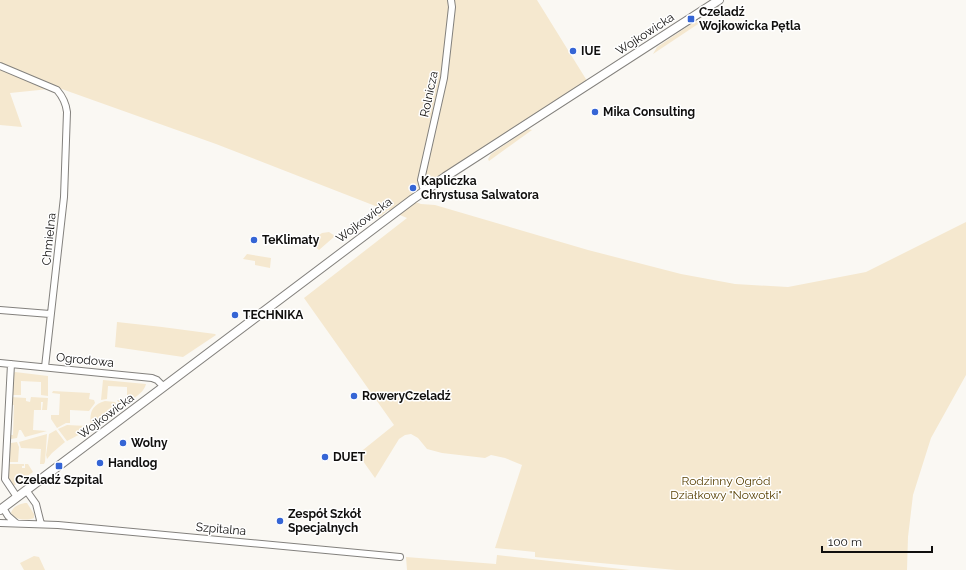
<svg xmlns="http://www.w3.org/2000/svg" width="966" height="570" font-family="Raleway,sans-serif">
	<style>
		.green { fill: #f5e8cf }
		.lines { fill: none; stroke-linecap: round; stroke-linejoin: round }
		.minor-casing { stroke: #83817d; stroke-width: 8 }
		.tertiary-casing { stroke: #83817d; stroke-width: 10 }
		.minor { stroke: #fff; stroke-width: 6 }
		.tertiary { stroke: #fff; stroke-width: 8 }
		.poi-dot { fill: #3565d5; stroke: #fff; stroke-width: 1.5 }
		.labels { text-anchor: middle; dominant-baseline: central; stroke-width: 3; stroke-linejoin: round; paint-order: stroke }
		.poi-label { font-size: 12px; font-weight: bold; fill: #100f0e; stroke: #fff; text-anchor: start }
		.street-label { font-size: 12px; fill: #100f0e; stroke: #fff }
		.park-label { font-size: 12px; fill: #573f02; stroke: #fff }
	</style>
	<rect width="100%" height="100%" fill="#faf8f3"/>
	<path class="green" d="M0 0H537L589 84 413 199 406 198 421 204 435 205 588 250 681 274 735 284 788 287 866 272 966 222V375L931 438 913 495 908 537 907 570H676L535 557V552L495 548 522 465 505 458 491 455 485 458 442 453 427 449 418 438 411 434 405 435 399 439 375 478 358 454 394 425 304 298 407 218 388 210 380 217 377 216 383 209 216 144 59 88 10 93 22 127 0 125Z
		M696 21 698 24 653 54 657 47Z
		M528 129 532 130 489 161 488 159 491 154Z
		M329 232 335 236 319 250 311 243 312 240 322 233Z
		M247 254 271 258 270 268 255 265V261L243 259Z
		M117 322 162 327 215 334 216 335 183 357 115 347Z
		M15 372 48 376V396L41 395V382L21 381V395H11L12 375Z
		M103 380 146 384C144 394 129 401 121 407L117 400H127V387L108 386 107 399 101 400Z
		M53 391 90 393 89 399 94 400 95 403 89 411 70 410V423H66L57 428 51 419V415H59L60 394 52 393Z
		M11 397 26 398V401L30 402 31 397 48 398 47 410H42L43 402H41V410H34L33 430 47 431 25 437 21 430H19L17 438 11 439 8 435H13L14 405H9Z
		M105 401 115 402 119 408 105 418 91 426C89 412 92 405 105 401Z
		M67 425 87 426 90 429 67 441 58 429Z
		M56 430 65 442 52 453 47 459 46 455 49 434Z
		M47 434 45 462 44 464H40L41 449 21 448 19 442Z
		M17 442 19 447 18 462H9L11 443Z
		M9 464H24V466H22V468H25V464H28L33 472 12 487C6 478 5 473 9 464Z
		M27 503 34 514V518C26 521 15 520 11 513 13 506 21 503 27 503Z
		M497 555 630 570H407L406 557 496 564Z
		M34 556 39 557 45 570H24L20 563Z"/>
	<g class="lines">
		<g class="minor-casing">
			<path id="minor" d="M0 66 57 90C63 97 66 103 67 112L64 197 45 367
				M424 191 421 180 444 78 452 7 451 0
				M0 310 50 314
				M0 363 152 378 157 380 164 387
				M11 364 5 479 17 497
				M26 490 36 504 41 524
				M3 508 8 516 16 523
				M0 523 58 525 400 557"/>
		</g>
		<g class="tertiary-casing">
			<path id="tertiary" d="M0 510 413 199 445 177 719 0"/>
		</g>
		<use href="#minor" class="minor"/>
		<use href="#tertiary" class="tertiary"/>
	</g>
	<g class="poi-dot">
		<rect x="687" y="15" width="8" height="8" rx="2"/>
		<circle cx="573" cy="51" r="4"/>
		<circle cx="595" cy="112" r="4"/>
		<circle cx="413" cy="188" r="4"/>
		<circle cx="254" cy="240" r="4"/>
		<circle cx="235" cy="315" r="4"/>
		<circle cx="354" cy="396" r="4"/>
		<circle cx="123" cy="443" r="4"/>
		<circle cx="325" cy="457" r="4"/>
		<circle cx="100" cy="463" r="4"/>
		<rect x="55" y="462" width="8" height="8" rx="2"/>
		<circle cx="280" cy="521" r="4"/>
	</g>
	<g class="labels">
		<g class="poi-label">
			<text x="699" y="12">Czeladź<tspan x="699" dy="14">Wojkowicka Pętla</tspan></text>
			<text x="581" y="51">IUE</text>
			<text x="603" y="112">Mika Consulting</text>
			<text x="421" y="181">Kapliczka<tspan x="421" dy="14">Chrystusa Salwatora</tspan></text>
			<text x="262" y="240">TeKlimaty</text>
			<text x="243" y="315">TECHNIKA</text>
			<text x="362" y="396">RoweryCzeladź</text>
			<text x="131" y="443">Wolny</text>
			<text x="333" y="457">DUET</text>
			<text x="108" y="463">Handlog</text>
			<text x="59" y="480" text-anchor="middle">Czeladź Szpital</text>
			<text x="288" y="514">Zespół Szkół<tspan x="288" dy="14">Specjalnych</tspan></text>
		</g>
		<g class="street-label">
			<text transform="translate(645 34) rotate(-33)">Wojkowicka</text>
			<text transform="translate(429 94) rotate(-78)">Rolnicza</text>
			<text transform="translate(364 220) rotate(-37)">Wojkowicka</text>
			<text transform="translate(49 239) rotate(-84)">Chmielna</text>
			<text transform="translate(85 360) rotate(6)">Ogrodowa</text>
			<text transform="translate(106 416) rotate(-37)">Wojkowicka</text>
			<text transform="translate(221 529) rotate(5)">Szpitalna</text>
		</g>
		<g class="park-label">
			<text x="726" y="481">Rodzinny Ogród<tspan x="726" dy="14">Działkowy "Nowotki"</tspan></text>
		</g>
	</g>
	<path d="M822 546v6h110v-6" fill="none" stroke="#100f0e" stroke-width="2"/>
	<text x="828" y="546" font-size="12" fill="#100f0e" stroke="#ffffff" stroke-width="3" paint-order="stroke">100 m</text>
</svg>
